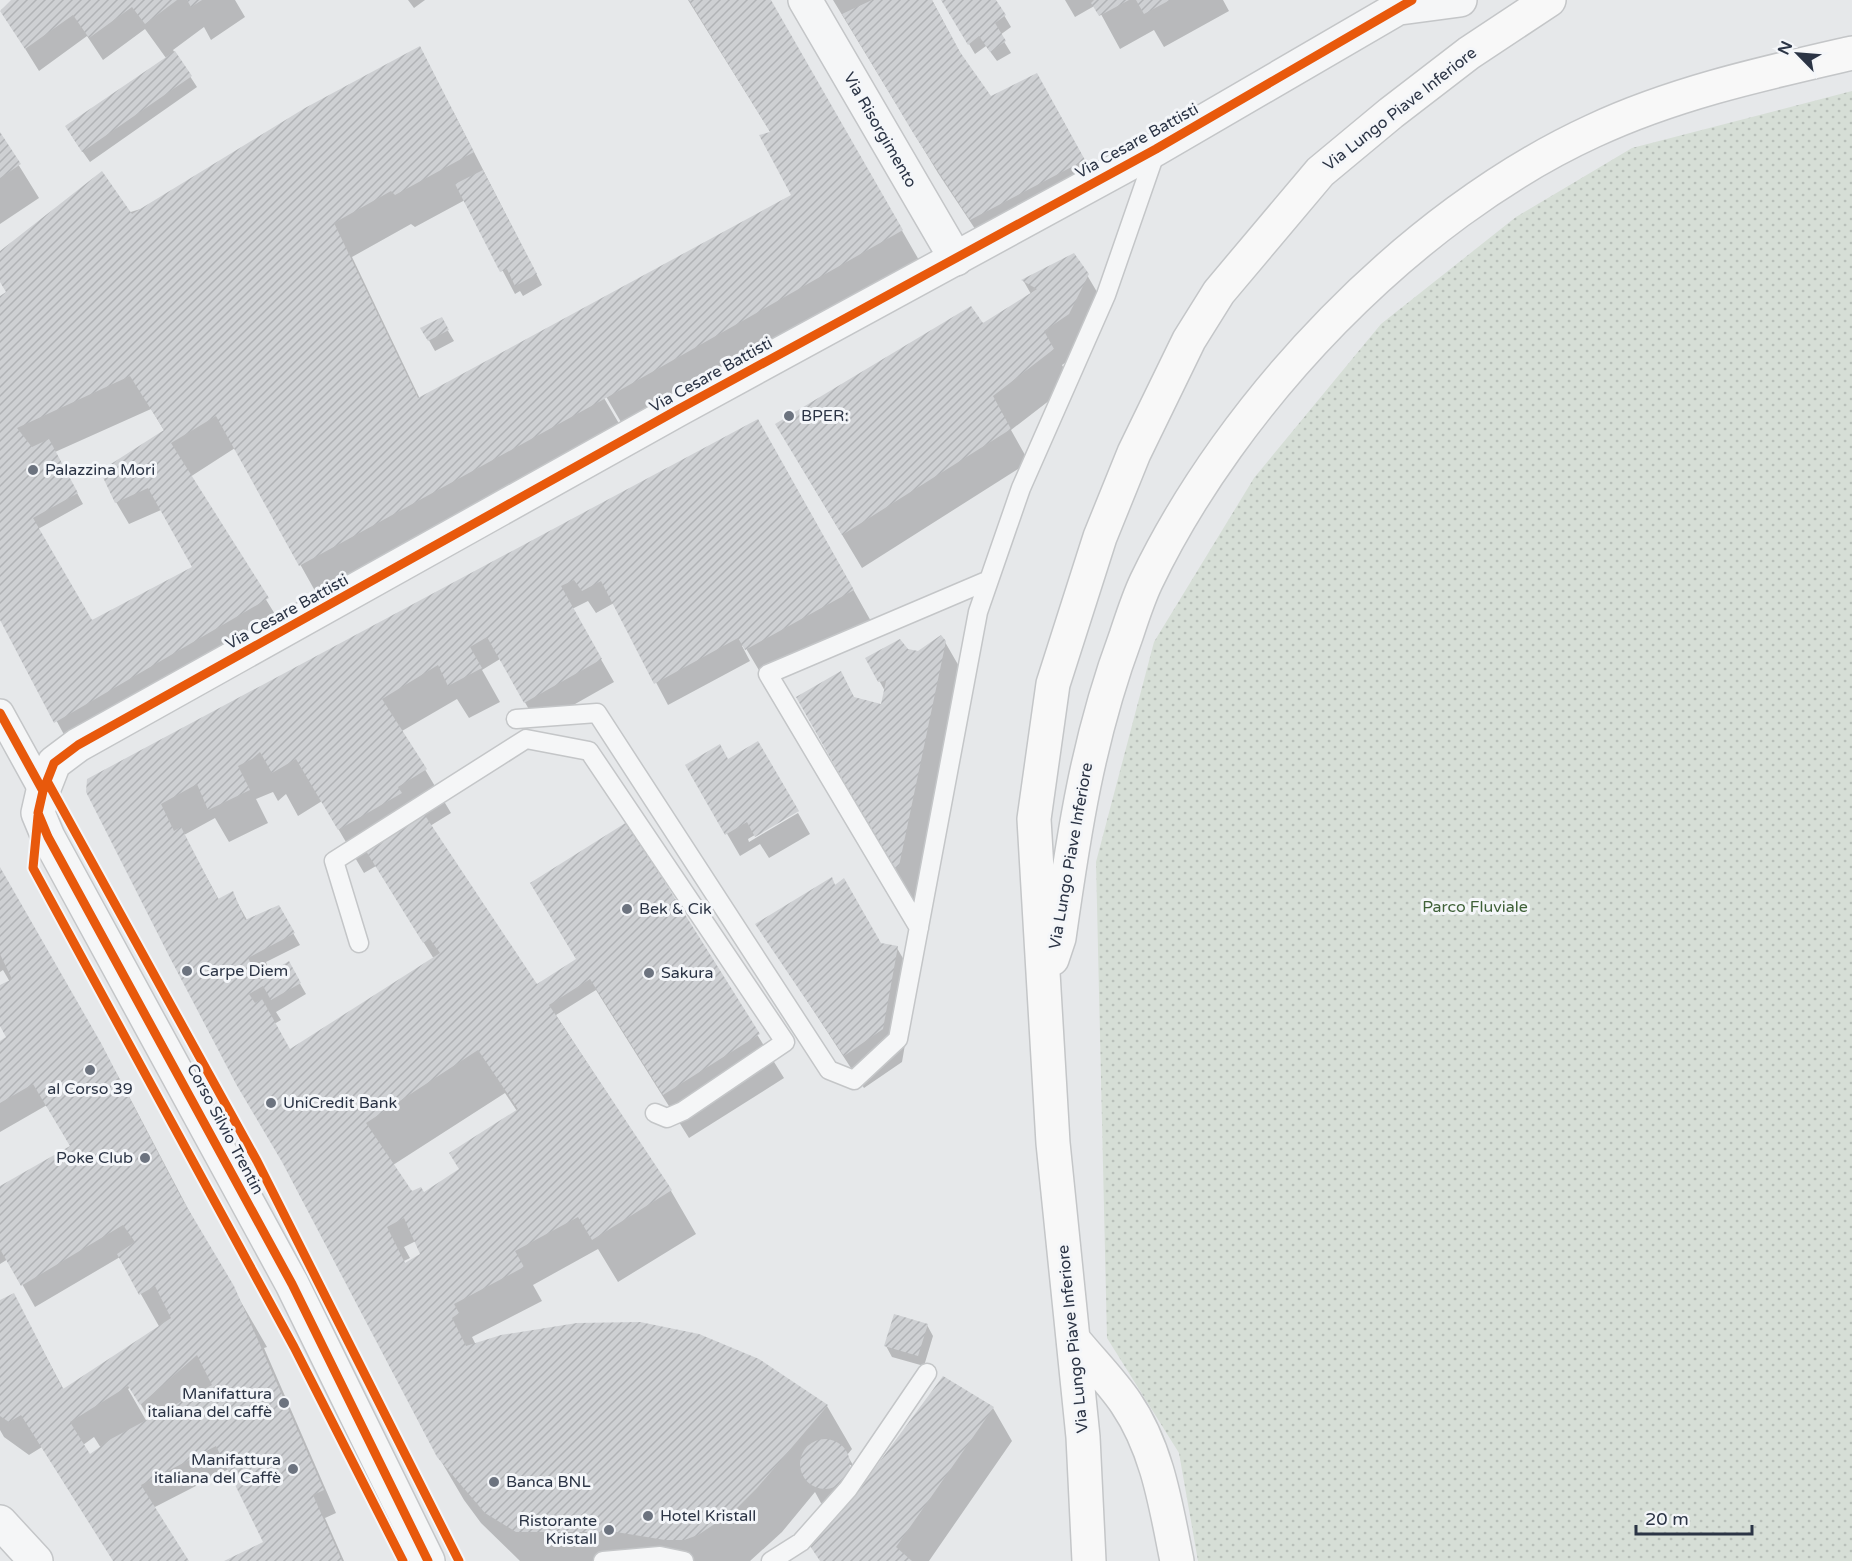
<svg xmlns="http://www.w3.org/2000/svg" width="1852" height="1561" font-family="'Varela Round',sans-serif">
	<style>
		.park { fill: url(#park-dots) }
		.shadow { fill: #0003; fill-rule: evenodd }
		.building { fill: url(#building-hatch); fill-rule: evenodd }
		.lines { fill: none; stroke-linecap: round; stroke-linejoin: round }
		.service-casing { stroke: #c4c6c8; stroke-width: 21 }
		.pedestrian-casing { stroke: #c4c6c8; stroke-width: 30 }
		.minor-casing { stroke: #c4c6c8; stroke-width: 36 }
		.tertiary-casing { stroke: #c4c6c8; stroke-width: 36 }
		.secondary-casing { stroke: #c4c6c8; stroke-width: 36 }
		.service { stroke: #f5f6f7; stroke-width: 18 }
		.pedestrian { stroke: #f5f6f7; stroke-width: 27 }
		.minor { stroke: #f5f6f7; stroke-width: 33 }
		.tertiary { stroke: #f5f6f7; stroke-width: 33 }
		.secondary { stroke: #f8f8f8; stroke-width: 33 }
		.cycleway-casing { stroke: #f4f6f9; stroke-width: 13 }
		.cycleway { stroke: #e8590c; stroke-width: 9 }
		.poi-dot { fill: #6c737f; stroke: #f4f6f9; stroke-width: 2 }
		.labels { text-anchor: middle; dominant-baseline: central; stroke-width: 6; stroke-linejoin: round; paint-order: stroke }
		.street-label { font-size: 16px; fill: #2b3445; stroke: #f4f6f9 }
		.poi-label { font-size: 16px; fill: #2b3445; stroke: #f4f6f9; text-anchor: start }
		.park-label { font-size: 16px; fill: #3f6138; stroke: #f4f6f9 }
	</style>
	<defs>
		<pattern id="park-dots" width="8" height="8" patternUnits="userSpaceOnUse" patternTransform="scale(1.5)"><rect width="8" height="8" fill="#d6ded6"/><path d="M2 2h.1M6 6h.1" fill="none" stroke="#b8bfb9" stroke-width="1.8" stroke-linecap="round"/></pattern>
		<pattern id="building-hatch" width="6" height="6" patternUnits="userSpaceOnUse" patternTransform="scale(1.5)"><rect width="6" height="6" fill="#ced0d3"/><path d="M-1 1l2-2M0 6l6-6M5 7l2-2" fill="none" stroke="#b1b3b6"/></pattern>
	</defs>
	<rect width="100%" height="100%" fill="#e6e8ea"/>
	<path class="park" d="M1852 91V1561H1198L1179 1453 1107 1338 1096 862 1154 642 1254 478 1381 324 1516 217 1632 148Z"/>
	<path class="shadow" d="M14 0H235L245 17 211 40 204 27 173 50 197 87 90 162 73 138 166 58 145 29 103 60 87 36 39 71 1 10Z
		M408 0H425L414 8Z
		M688 0H769L927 274 632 441 586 362 584 364 624 432 319 598 235 448 190 477 286 632 75 755 0 616V297L8 293 0 279V253L453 111 542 285 523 296 520 291 515 294 465 200 415 227 411 224 352 257 420 399 793 195 771 133ZM151 409 165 432 116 502 129 524 161 510 194 568 92 622 38 529 83 504 55 452Z
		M833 0H932L965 62 990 98 1056 108 1103 194 991 253 938 173Z
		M943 0H995L1011 27 1000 35 1011 53 997 61 986 46 975 54Z
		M1065 0H1223L1229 11 1164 47 1154 30 1120 49 1096 5 1075 17Z
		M0 135 39 198 0 224Z
		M1087 275 1107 309 1088 347 1062 365 1072 383 1011 430 1029 462 862 568 796 458 983 325 1031 294 1023 280Z
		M441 319 454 341 435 351 422 328Z
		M777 454 872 623 766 682 744 645 742 646 750 661 668 705 614 603 596 613 588 601 572 609 614 682 538 725 500 659 482 670 500 702 469 718 457 699 402 731 451 813 430 826 537 986 577 960 532 884 627 824 784 1078 689 1138 596 990 556 1015 671 1191 696 1234 618 1282 598 1249 533 1285 542 1301 472 1337 476 1345 827 1406 852 1449 847 1455 859 1475 862 1488 993 1408 1012 1441 929 1561H820L845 1511 834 1510 821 1503 815 1492 782 1532 750 1561H520L481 1523 464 1500 438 1456 88 792ZM273 792 278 801 286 794 298 816 322 801 364 873 376 866 434 959 290 1051 274 1024 281 1020 276 1012 306 994 288 963 270 974 266 962 300 945 278 907 247 920 232 893 219 900 184 835 215 818 229 842 268 823 256 799ZM505 1093 517 1111 460 1170 424 1194 375 1209 393 1165ZM416 1241 422 1254 406 1265 404 1261 410 1258 404 1247ZM848 1465H851L853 1474 850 1475Z
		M945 642 964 675 917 899 913 901 798 698 841 673 855 699 883 705 885 691 867 659 907 651 918 652Z
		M728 761 797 810 748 839 749 842 798 813 810 834 769 858 760 844 740 856 687 765Z
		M0 870 122 1083 197 1226 267 1347 264 1348 336 1513 325 1518 344 1561H227L265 1543 229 1469 153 1508 187 1561H114L42 1447 29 1455 4 1437 0 1430V1302L13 1295 64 1390 160 1328 120 1257 35 1307 8 1259 0 1264V1187L71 1147 47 1105 0 1132V1044L9 1039 0 1022V987L10 982 3 970 0 972ZM131 1387 149 1419 147 1422 128 1389ZM94 1437 101 1448 90 1456 83 1445Z
		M835 886 880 945 897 948 916 981 902 1062 864 1088 757 924Z
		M927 1325 933 1336 924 1366 892 1357 886 1346Z"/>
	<path class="building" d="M11 0H177L145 24 132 7 89 38 73 15 25 49 0 11Z
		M187 0H202L191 7Z
		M689 0H771L903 230 606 398 299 566 216 416 171 443 269 598 54 723 0 620V296L6 292 0 282V251L102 171 132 214 305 108 420 46 474 152 395 195 391 191 334 223 418 398 791 195 759 135 770 132ZM130 376 164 430 100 471 115 503 148 488 192 567 92 620 33 518 78 493 49 439 32 447 17 428Z
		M872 0H932L960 52 991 96 1037 73 1085 160 970 220 915 136 842 14Z
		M941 0H996L1006 15 995 23 1006 41 990 52 979 36 968 45Z
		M1094 0H1129L1099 16 1091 3Z
		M1136 0H1170L1144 14Z
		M175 51 192 76 82 152 65 126Z
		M0 132 21 164 0 178Z
		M483 170 537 274 515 286 507 269 500 272 455 184Z
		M1074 253 1089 274 1069 314 1044 331 1054 349 993 396 1011 429 842 535 775 424 971 306 983 323 1037 289 1021 280Z
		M442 317 449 330 428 341 420 328Z
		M758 419 854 590 745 650 738 638 654 684 601 581 582 591 574 580 561 586 602 659 524 703 487 637 470 647 482 668 448 686 438 665 382 699 427 769 398 787 402 793 338 830 296 759 272 773 260 752 252 759 238 766 250 790 208 810 197 784 161 804 174 831 181 827 218 899 233 891 245 920 279 905 295 933 248 958 259 979 289 961 301 983 271 1000 263 986 249 994 255 1003 262 999 290 1049 440 953 430 939 423 943 366 851 422 811 537 984 576 959 530 883 627 822 760 1034 663 1095 590 979 549 1005 672 1190 592 1240 578 1217 515 1251 524 1267 454 1304 459 1313 452 1318 466 1346 501 1335 577 1323 640 1322 699 1334 759 1359 828 1405 757 1488 734 1511 698 1535 684 1540H665L616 1532H516L485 1513 437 1457 282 1162 236 1084 169 956 86 792 87 779ZM478 1050 518 1109 449 1153 459 1169 424 1192 421 1187 412 1191 366 1123ZM404 1218 420 1254 405 1263 387 1227Z
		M941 635 946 641 899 866 893 869 796 697 841 671 854 697 881 704 886 681 878 682 865 658 900 639 908 649 918 651Z
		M758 741 799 811 755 837 747 822 725 835 685 765 720 744 728 759Z
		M0 867 101 1043 181 1197 234 1286 324 1490 313 1495 342 1561H224L263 1542 216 1446 141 1485 189 1561H113L21 1415 9 1422 0 1416V1300L14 1293 63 1389 171 1318 155 1286 139 1295 117 1254 135 1242 123 1225 21 1286 0 1249V1186L70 1146 33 1084 0 1103V1041L6 1037 0 1026V985L12 979 0 954ZM197 1355 212 1385 111 1439 90 1454 70 1422 128 1386 140 1405Z
		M832 877 835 885 844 878 881 943 898 946 883 1029 844 1056 755 924Z
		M894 1314 928 1324 918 1356 884 1346Z
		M943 1376 994 1407 896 1547 912 1561H820L810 1546 846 1507Z
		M800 1464a25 25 0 1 1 50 0a25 25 0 1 1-50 0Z"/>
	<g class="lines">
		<g class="service-casing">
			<path id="service" d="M516 719 597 713 829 1070 854 1080 898 1039 978 612 1021 488 1106 295 1156 151
				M919 928 768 674 989 580
				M359 943 334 861 526 739 589 751 785 1042 683 1111 667 1118 655 1113
				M603 1561 660 1556 684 1561
				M771 1561 801 1542 848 1489 927 1373"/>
		</g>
		<g class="pedestrian-casing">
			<path id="pedestrian" d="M0 713 43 791"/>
		</g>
		<g class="minor-casing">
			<path id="minor" d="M805 0 956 259
				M0 1522 36 1561"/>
		</g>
		<g class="tertiary-casing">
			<path id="tertiary" d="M1400 8 1460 0
				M428 1561 292 1284 48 837 38 813 43 791 54 763 78 745 679 409 1156 149 1412 0"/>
		</g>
		<g class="secondary-casing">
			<path id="secondary" d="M1052 959 1059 938C1074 832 1088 738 1126 636 1132 618 1138 599 1146 582 1232 402 1410 215 1593 131 1674 93 1765 73 1852 53
				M1073 1339C1090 1360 1111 1381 1126 1403 1158 1450 1166 1507 1177 1561
				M1089 1561 1083 1437 1053 1143 1034 819 1053 684 1100 537 1134 453 1189 340 1219 292 1320 172 1391 113 1469 53 1549 0"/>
		</g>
		<use href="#service" class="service"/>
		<use href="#pedestrian" class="pedestrian"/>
		<use href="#minor" class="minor"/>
		<use href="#tertiary" class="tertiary"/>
		<use href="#secondary" class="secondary"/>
		<g class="cycleway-casing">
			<path id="cycleway" d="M0 713 43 791
				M47 781 257 1161 459 1561
				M38 816 33 868 294 1347 403 1561
				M428 1561 292 1284 48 837 38 813 43 791 54 763 78 745 679 409 1156 149 1412 0"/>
		</g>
		<use href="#cycleway" class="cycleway"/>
	</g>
	<g class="poi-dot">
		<circle cx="789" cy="416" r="6"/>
		<circle cx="33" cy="470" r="6"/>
		<circle cx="627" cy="909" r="6"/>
		<circle cx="187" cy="971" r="6"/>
		<circle cx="649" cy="973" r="6"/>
		<circle cx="90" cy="1070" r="6"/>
		<circle cx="271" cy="1103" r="6"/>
		<circle cx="145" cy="1158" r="6"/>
		<circle cx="284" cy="1403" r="6"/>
		<circle cx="293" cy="1469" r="6"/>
		<circle cx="494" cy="1482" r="6"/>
		<circle cx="648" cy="1516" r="6"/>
		<circle cx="609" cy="1530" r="6"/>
	</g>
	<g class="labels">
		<g class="street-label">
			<text transform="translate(1400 109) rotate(-38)">Via Lungo Piave Inferiore</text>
			<text transform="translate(880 130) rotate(60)">Via Risorgimento</text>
			<text transform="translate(1137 141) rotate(-29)">Via Cesare Battisti</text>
			<text transform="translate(711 375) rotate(-29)">Via Cesare Battisti</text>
			<text transform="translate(287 612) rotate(-29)">Via Cesare Battisti</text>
			<text transform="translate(1071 856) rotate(-80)">Via Lungo Piave Inferiore</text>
			<text transform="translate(225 1129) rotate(62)">Corso Silvio Trentin</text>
			<text transform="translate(1073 1339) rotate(-96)">Via Lungo Piave Inferiore</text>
		</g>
		<g class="poi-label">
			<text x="801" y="416">BPER:</text>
			<text x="45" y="470">Palazzina Mori</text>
			<text x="639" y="909">Bek &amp; Cik</text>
			<text x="199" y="971">Carpe Diem</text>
			<text x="661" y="973">Sakura</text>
			<text x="90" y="1089" text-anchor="middle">al Corso 39</text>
			<text x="283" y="1103">UniCredit Bank</text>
			<text x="133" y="1158" text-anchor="end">Poke Club</text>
			<text x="272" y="1394" text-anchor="end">Manifattura<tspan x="272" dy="18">italiana del caffè</tspan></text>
			<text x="281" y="1460" text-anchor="end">Manifattura<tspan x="281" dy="18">italiana del Caffè</tspan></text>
			<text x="506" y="1482">Banca BNL</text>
			<text x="660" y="1516">Hotel Kristall</text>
			<text x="597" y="1521" text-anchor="end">Ristorante<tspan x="597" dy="18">Kristall</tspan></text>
		</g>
		<g class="park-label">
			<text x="1475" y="907">Parco Fluviale</text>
		</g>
	</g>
	<g transform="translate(1798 54) rotate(295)" stroke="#f4f6f9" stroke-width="4.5" paint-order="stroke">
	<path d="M0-4.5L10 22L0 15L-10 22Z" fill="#2b3445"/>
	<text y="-9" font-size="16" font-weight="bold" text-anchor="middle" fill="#2b3445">N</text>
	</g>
	<path d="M1636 1525v9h116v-9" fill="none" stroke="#2b3445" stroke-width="3"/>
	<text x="1645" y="1525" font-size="18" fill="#2b3445" stroke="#f4f6f9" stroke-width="4.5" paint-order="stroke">20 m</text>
</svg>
